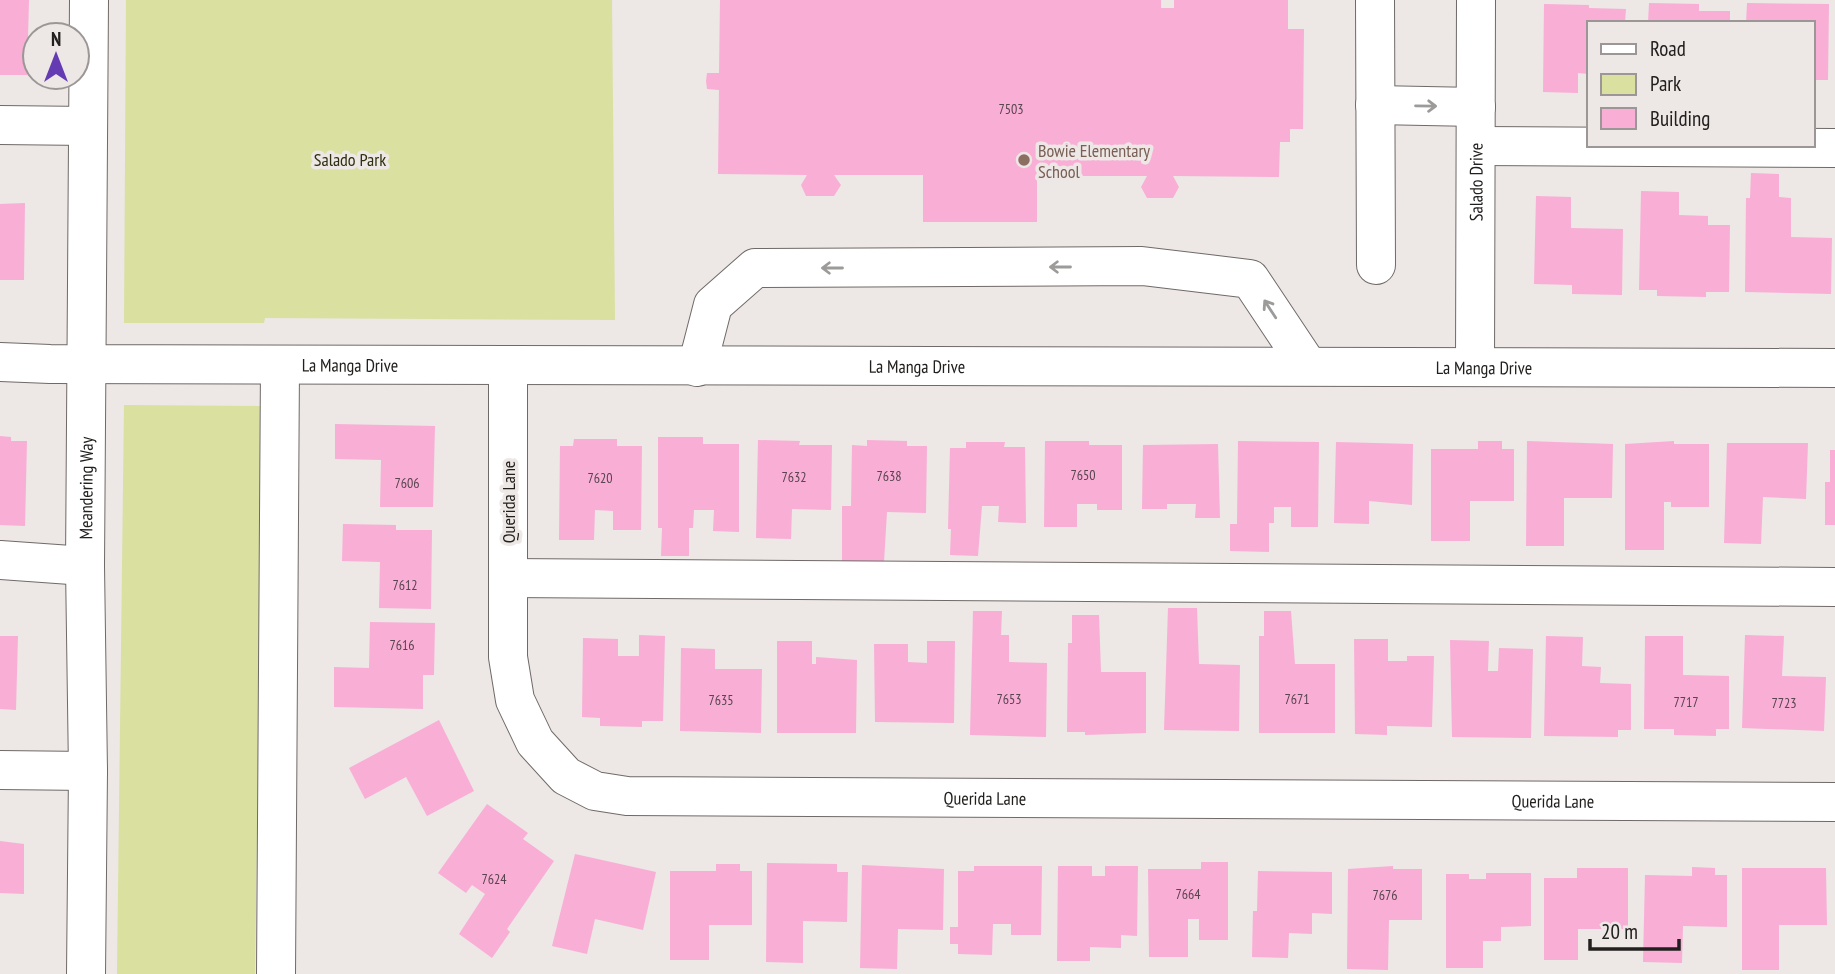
<svg xmlns="http://www.w3.org/2000/svg" width="1835" height="974" font-family="'PT Sans Narrow',sans-serif">
	<style>
		.green { fill: #d9e0a0 }
		.building { fill: #f9aed6 }
		.lines { fill: none; stroke-linecap: round; stroke-linejoin: round }
		.minor-casing { stroke: #6f6a68; stroke-width: 40 }
		.minor { stroke: #fff; stroke-width: 38 }
		.oneway { stroke: #9c9b9a }
		.education-dot { fill: #8d6e63; stroke: #ede7e5; stroke-width: 2.5 }
		.labels { text-anchor: middle; dominant-baseline: central; stroke-width: 7; stroke-linejoin: round; paint-order: stroke }
		.number-label { font-size: 14px; fill: #58444d }
		.education-label { font-size: 18px; fill: #785e54; stroke: #ede7e5; text-anchor: start }
		.park-label { font-size: 18px; fill: #2d300e; stroke: #ede7e5 }
		.street-label { font-size: 18px; fill: #22201f; stroke: #ede7e5 }
	</style>
	<rect width="100%" height="100%" fill="#ede7e5"/>
	<path class="green" d="M126 0H612L615 320 265 318 264 323H124Z
		M124 405 263 406 255 974H117Z"/>
	<path class="building" d="M0 0H29L27 75H0Z
		M720 0H1161V8H1174V0H1288V29H1304L1303 129H1290V142H1280L1279 177 1173 176 1179 187 1173 198H1147L1141 187 1147 176H1037V222H923V175H834L841 185 834 196H806L801 185 807 175 718 174 719 90 707 89 706 81 707 73H719Z
		M1649 3 1699 4V11H1730V23H1648Z
		M1747 3 1829 4 1828 80H1812V23H1746Z
		M1544 4 1589 5V8L1626 9 1625 23H1588V74L1578 73V93L1543 92Z
		M1751 173 1779 174V197L1791 198V237L1832 238 1831 294 1745 292 1746 198H1750Z
		M1641 191 1679 192V215L1708 216V225H1730L1729 292H1706V297L1657 296V290H1639Z
		M1536 196 1571 197V228L1623 229 1622 295 1572 294V285L1534 284Z
		M25 203 24 280H0V204Z
		M335 424 435 426 433 507H380L381 460 335 459Z
		M0 436 11 437V441H27L25 526 0 525Z
		M658 437H703V444H739V532L713 531 714 510H694L693 528H689V556H661L662 528H658Z
		M574 439H617V446H642L641 530H613V511L595 510 594 540H559L560 446H573Z
		M758 440 800 441 799 445H832L831 510 792 509 791 539 756 538Z
		M867 440 907 441V446H927L926 513 887 512 884 562 842 561V506H851L852 445 867 446Z
		M1045 441H1089V445H1122V510H1097V504H1077V527H1044Z
		M1238 441 1319 442 1318 527H1291V507H1274V523H1269V552L1230 551V524H1237Z
		M1478 441H1502V449H1514V501H1470V541H1431V449H1478Z
		M1527 441 1613 444 1612 498H1564V546H1526Z
		M1674 441V444H1709V507H1671V502H1664V550H1625V444Z
		M966 442H1005L1004 447H1025L1026 523 998 522 999 506H982L978 556 950 555 951 529H948L950 448H966Z
		M1336 442 1413 444 1412 505 1369 501V524L1334 523Z
		M1727 443H1808L1806 499 1763 497 1761 544 1724 543Z
		M1218 444 1220 518H1195L1196 504H1167V509H1142L1143 445Z
		M1830 450H1835V525H1825V482H1830Z
		M343 524 396 525V530H432L431 609 379 608 380 562 342 561Z
		M1168 608H1197L1199 664 1240 665 1239 731 1164 730Z
		M973 611H1002L1001 635H1009V662L1047 663 1046 737 970 735Z
		M1264 611H1291L1295 664H1335V733H1259V636H1264Z
		M1072 615H1099L1101 672H1146V733L1085 735V732H1067L1068 643H1072Z
		M370 622 435 623 434 675H423V709L334 707V667L369 668Z
		M639 635 665 636 663 721H642V727L600 726V718L582 717 583 638 618 639V656H639Z
		M1745 635 1784 636 1782 676 1826 677 1824 731 1742 728Z
		M0 636H18L16 710 0 709Z
		M1546 636 1583 637 1582 666 1601 667 1600 683 1631 684V730H1618V737L1544 736Z
		M1645 636H1683V675L1729 676V729H1716V736L1674 735V729H1644Z
		M1354 639H1388V661H1407V656H1434L1432 727 1387 726V735L1355 734Z
		M1450 640 1489 641 1488 671H1498L1499 648 1533 649 1531 738 1452 737Z
		M777 641H812V664H816V657L857 660 856 733H777Z
		M927 641H955L954 723 875 722 874 644H908V662L927 663Z
		M681 648 715 649V669H762L761 733 680 731Z
		M439 720 474 791 427 816 406 777 365 799 349 768Z
		M487 804 528 833 523 839 554 861 507 929 510 932 492 958 459 934 485 894 472 885 466 893 438 873Z
		M0 841 24 844V894L0 893Z
		M575 854 656 872 643 930 595 919 587 954 552 946Z
		M1201 862H1228V940H1199V919H1188V957H1149L1148 869H1201Z
		M767 863 837 864V872H848L847 922 803 921V963L766 962Z
		M716 864H740V871H752V925H709V960H670V871H716Z
		M862 865 944 869 943 930 898 929 897 969 860 968Z
		M974 866H1042L1041 935H1011V924H993L992 955 958 954V944H950V927H958V871H974Z
		M1058 866H1092V876H1105V866H1138L1137 936 1121 935V948L1090 947V961H1057Z
		M1393 866V869H1422V920H1389L1388 970 1347 969 1348 869Z
		M1692 867 1715 868V875H1727V927L1683 926 1682 963 1643 962 1645 875 1692 876Z
		M1577 868H1628V929H1578V960H1544V878H1577Z
		M1742 868H1826L1827 925H1779V970H1742Z
		M1258 871 1332 872V914L1312 913V934L1289 933 1288 958 1252 957 1253 911H1257Z
		M1486 873H1531V926L1501 927V941H1483V968H1446V874H1469V879H1486Z"/>
	<g class="lines">
		<g class="minor-casing">
			<g id="minor">
				<path d="M1375 0 1376 265"/>
				<path d="M1375 105 1476 107"/>
				<path d="M0 125 88 126"/>
				<path d="M1476 146 1835 148"/>
				<path id="s1" d="M0 362 50 364 1835 368"/>
				<path id="s2" d="M508 366V657L515 700 535 742 566 776 595 791 627 796 1835 802"/>
				<path id="s3" d="M1475 366 1476 0"/>
				<path d="M697 367 713 305 755 268 1142 266 1250 279 1308 366"/>
				<path d="M0 560 85 566"/>
				<path d="M508 578 1835 587"/>
				<path d="M0 770 88 771"/>
				<path id="s4" d="M86 974 88 771 85 566 89 0"/>
				<path d="M276 974 280 365"/>
			</g>
		</g>
		<use href="#minor" class="minor"/>
	</g>
	<defs><path id="oneway-shaft" d="M-6 0H5M1.5-3L5.5 0L1.5 3" fill="none" stroke-width="1.6" stroke-linecap="round" stroke-linejoin="round" transform="scale(1.75)"/></defs>
	<g class="oneway">
		<use href="#oneway-shaft" transform="translate(1426 106) rotate(1)"/>
		<use href="#oneway-shaft" transform="translate(1060 267) rotate(180)"/>
		<use href="#oneway-shaft" transform="translate(832 268) rotate(180)"/>
		<use href="#oneway-shaft" transform="translate(1270 309) rotate(-123)"/>
	</g>
	<circle class="education-dot" cx="1024" cy="160" r="7"/>
	<g class="labels">
		<g class="number-label">
			<text x="1011" y="109">7503</text>
			<text x="1083" y="475">7650</text>
			<text x="889" y="476">7638</text>
			<text x="794" y="477">7632</text>
			<text x="600" y="478">7620</text>
			<text x="407" y="483">7606</text>
			<text x="405" y="585">7612</text>
			<text x="402" y="645">7616</text>
			<text x="1009" y="699">7653</text>
			<text x="1297" y="699">7671</text>
			<text x="721" y="700">7635</text>
			<text x="1686" y="702">7717</text>
			<text x="1784" y="703">7723</text>
			<text x="494" y="879">7624</text>
			<text x="1188" y="894">7664</text>
			<text x="1385" y="895">7676</text>
		</g>
		<g class="education-label">
			<text x="1038" y="150">Bowie Elementary<tspan x="1038" dy="21">School</tspan></text>
		</g>
		<g class="park-label">
			<text x="350" y="159">Salado Park</text>
		</g>
		<g class="street-label">
			<text stroke="none"><textPath href="#s3" startOffset="184">Salado Drive</textPath></text>
			<text stroke="none"><textPath href="#s1" startOffset="350">La Manga Drive</textPath></text>
			<text stroke="none"><textPath href="#s1" startOffset="1484">La Manga Drive</textPath></text>
			<text stroke="none"><textPath href="#s1" startOffset="917">La Manga Drive</textPath></text>
			<text stroke="none"><textPath href="#s4" startOffset="486">Meandering Way</textPath></text>
			<text transform="translate(508 502) rotate(-90)">Querida Lane</text>
			<text stroke="none"><textPath href="#s2" startOffset="850">Querida Lane</textPath></text>
			<text stroke="none"><textPath href="#s2" startOffset="1418">Querida Lane</textPath></text>
		</g>
	</g>
	<rect x="1587" y="21" width="228" height="126" fill="#ede7e5" stroke="#9c9796" stroke-width="2"/>
	<rect x="1601" y="44" width="35" height="10" fill="#ffffff" stroke="#9c9796" stroke-width="2"/>
	<text x="1650" y="56" font-size="21" fill="#22201f">Road</text>
	<rect x="1601" y="74" width="35" height="21" fill="#d9e0a0" stroke="#9c9796" stroke-width="2"/>
	<text x="1650" y="91" font-size="21" fill="#22201f">Park</text>
	<rect x="1601" y="108" width="35" height="21" fill="#f9aed6" stroke="#9c9796" stroke-width="2"/>
	<text x="1650" y="126" font-size="21" fill="#22201f">Building</text>
	<g transform="translate(56 56)"><circle r="33" fill="#ede7e5" stroke="#9c9796" stroke-width="2"/>
	<path d="M0-5L12 26L0 18L-12 26Z" fill="#643bb3"/>
	<text y="-10" font-size="19" font-weight="bold" text-anchor="middle" fill="#22201f">N</text>
	</g>
	<path d="M1590 939v10h89v-10" fill="none" stroke="#22201f" stroke-width="3.5"/>
	<text x="1601" y="939" font-size="21" fill="#22201f" stroke="#ede7e5" stroke-width="5" paint-order="stroke">20 m</text>
</svg>
